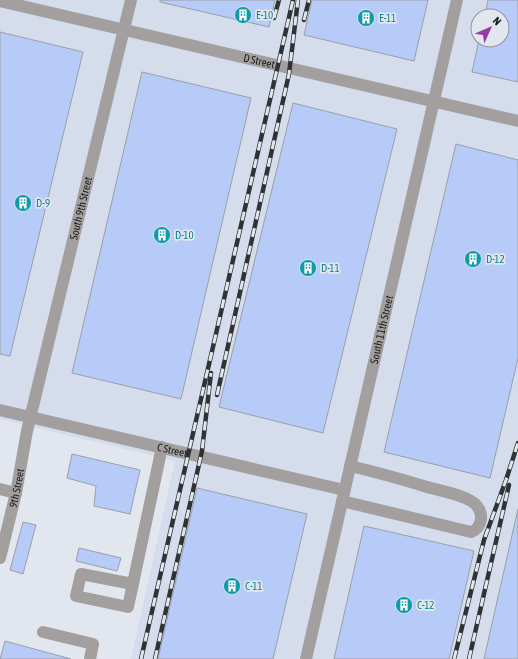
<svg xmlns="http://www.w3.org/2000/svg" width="518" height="659" font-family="'Asap Condensed',sans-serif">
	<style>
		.built { fill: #d5dceb; fill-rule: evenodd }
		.building { fill: #b6cbf8; stroke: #9b9fa6 }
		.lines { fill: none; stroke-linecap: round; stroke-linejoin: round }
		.minor { stroke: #a49f9f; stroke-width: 12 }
		.rail-casing { stroke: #303335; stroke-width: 4.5 }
		.rail { stroke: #e2e6ee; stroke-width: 3; stroke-dasharray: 9; stroke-linecap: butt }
		.labels { text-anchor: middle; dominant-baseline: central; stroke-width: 3.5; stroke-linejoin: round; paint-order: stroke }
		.culture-label { font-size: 11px; fill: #0d838f; stroke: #e2e6ee; text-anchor: start }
		.street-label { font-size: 11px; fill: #181a1c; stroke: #e2e6ee }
	</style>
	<rect width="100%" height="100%" fill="#e2e6ee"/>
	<path class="built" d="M0 0H518V659H131L175 461 0 419ZM478 16H502V40H478Z"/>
	<path class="building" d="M160 0H275L269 27 160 2Z
		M312 0H428L414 61 304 35Z
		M488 0H518V82L472 72 479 40H502V16H485Z
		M0 32 83 52 10 356 0 354Z
		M142 72 251 98 181 399 72 373Z
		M293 103 397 129 323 433 219 407Z
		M456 144 518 160V358L490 478 384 452Z
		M72 454 140 470 130 514 94 506 96 486 67 478Z
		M197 488 307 514 273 659H158Z
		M518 509V659H484Z
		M23 522 36 525 23 574 10 570Z
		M364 526 474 551 449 659H334Z
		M79 548 121 558 117 571 76 561Z
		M5 641 71 659H0Z"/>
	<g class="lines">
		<g class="minor">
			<path id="s1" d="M0 1 518 121"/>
			<path id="s2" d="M0 410 344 490"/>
			<path d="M0 489 16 493"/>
			<path d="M342 501 471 532C477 530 480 526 481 519 482 512 477 504 471 501 458 493 441 491 427 487 401 479 376 472 350 466"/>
			<path id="s3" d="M0 558 16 493 27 431 131 0"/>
			<path d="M133 584 81 574 76 596 128 607 162 447"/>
			<path d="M43 632 93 644 90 659"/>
			<path id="s4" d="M306 659 457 0"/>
		</g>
		<g class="rail-casing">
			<path id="rail" d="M274 18 279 0
				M304 20 309 0
				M217 395 289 74 298 0
				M141 659 293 0
				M155 659 202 451 211 373
				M454 659 484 540 506 480 518 443
				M469 659 509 485"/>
		</g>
		<use href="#rail" class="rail"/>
	</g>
	<defs>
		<g id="building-disc" transform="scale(0.9)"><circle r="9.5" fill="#0f9aa8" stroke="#e2e6ee"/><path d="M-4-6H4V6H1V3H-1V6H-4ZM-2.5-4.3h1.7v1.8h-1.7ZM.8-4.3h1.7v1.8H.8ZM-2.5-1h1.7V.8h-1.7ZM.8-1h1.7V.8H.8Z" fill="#fff"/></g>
	</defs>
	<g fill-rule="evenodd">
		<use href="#building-disc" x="243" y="15"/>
		<use href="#building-disc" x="366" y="18"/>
		<use href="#building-disc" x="23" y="203"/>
		<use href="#building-disc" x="162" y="235"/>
		<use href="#building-disc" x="473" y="259"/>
		<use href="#building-disc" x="308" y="268"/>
		<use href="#building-disc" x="232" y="586"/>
		<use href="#building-disc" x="404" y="605"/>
	</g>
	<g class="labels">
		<g class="culture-label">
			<text x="256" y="15">E-10</text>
			<text x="379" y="18">E-11</text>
			<text x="36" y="203">D-9</text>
			<text x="175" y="235">D-10</text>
			<text x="486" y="259">D-12</text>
			<text x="321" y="268">D-11</text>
			<text x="245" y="586">C-11</text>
			<text x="417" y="605">C-12</text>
		</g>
		<g class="street-label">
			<text stroke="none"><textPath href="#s1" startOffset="266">D Street</textPath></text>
			<text stroke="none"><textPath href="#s3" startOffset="359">South 9th Street</textPath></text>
			<text stroke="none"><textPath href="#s4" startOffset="338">South 11th Street</textPath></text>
			<text stroke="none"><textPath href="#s2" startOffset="177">C Street</textPath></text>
			<text stroke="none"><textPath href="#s3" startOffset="72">9th Street</textPath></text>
		</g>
	</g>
	<g transform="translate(490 28) rotate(45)"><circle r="19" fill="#e2e6ee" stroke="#91949a"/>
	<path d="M0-3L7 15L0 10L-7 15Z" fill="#963ca7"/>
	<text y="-6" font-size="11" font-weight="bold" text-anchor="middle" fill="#181a1c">N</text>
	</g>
</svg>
